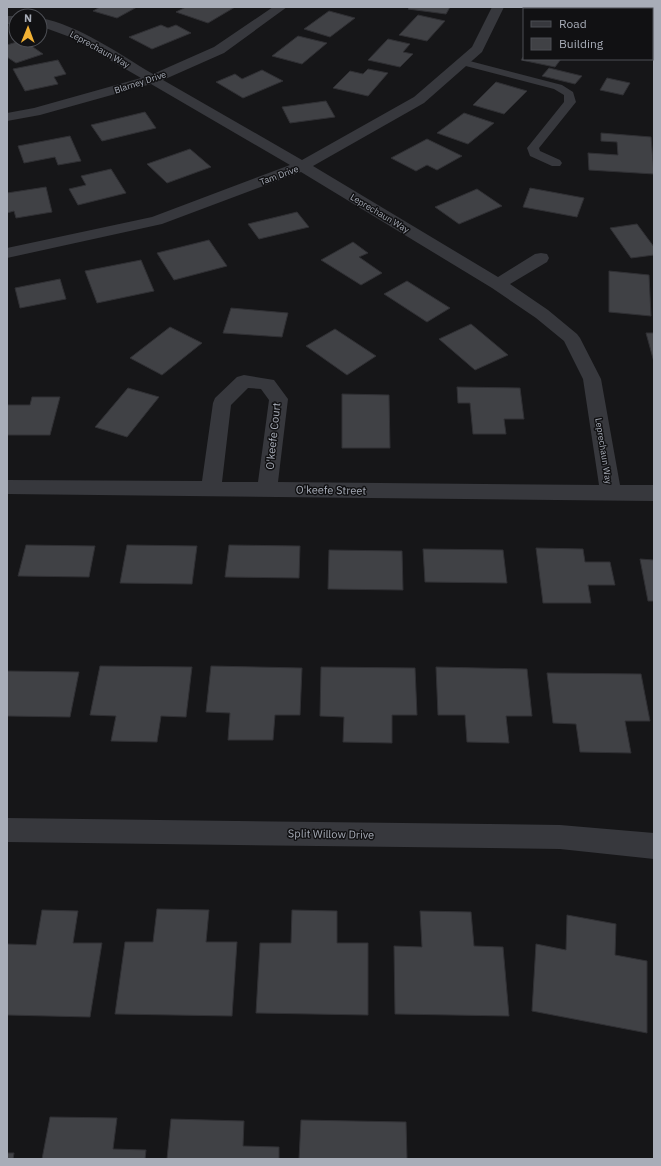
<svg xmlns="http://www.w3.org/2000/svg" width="661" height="1166" font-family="'IBM Plex Sans',sans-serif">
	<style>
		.building { fill: #404145; stroke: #303034 }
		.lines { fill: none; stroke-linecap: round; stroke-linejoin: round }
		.service { fill: #37383d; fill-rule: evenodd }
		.minor { fill: #37383d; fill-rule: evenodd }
		.labels { text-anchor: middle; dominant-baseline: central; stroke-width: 3; stroke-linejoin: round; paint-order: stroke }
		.far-street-label { font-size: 9px; fill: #a8adb8; stroke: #111113 }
		.street-label { font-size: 11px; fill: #a8adb8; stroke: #111113 }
	</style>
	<rect width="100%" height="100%" fill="#161618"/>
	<path class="building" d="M100 7H137L117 18 93 11Z
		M186 7H235L208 23 176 12Z
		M410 7H450L446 14 408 9Z
		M544 7H569V9H554Z
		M329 11 355 18 330 37 304 29Z
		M418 15 445 21 427 41 399 35Z
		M161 25 168 28 176 25 191 33 152 49 129 37Z
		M298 36 327 43 302 64 272 56Z
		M388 39 410 44 403 52 413 54 400 67 368 60Z
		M23 40 43 54 16 63 7 57V45Z
		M524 56V59H561L555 67 521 60Z
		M58 60 66 74 54 77 58 84 25 91 13 69Z
		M549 68 582 76 575 84 542 76Z
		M368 69 388 73 368 96 333 88 350 71 363 74Z
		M262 70 283 81 243 98 216 82 235 74 242 79Z
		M607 78 630 83 623 95 600 90Z
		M496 82 527 91 504 114 473 105Z
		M326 101 335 117 290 123 282 107Z
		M145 112 156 128 102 141 91 125Z
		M464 113 494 123 468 144 437 133Z
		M601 133 651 137 654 174 589 170 588 153 618 155 617 142 601 141Z
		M70 136 81 161 58 165 55 157 24 163 18 146Z
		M427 139 462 156 437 170 427 165 416 171 391 158Z
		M190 149 211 167 167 183 147 164Z
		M111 169 126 193 78 205 69 189 86 185 81 176Z
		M46 187 52 212 16 218 14 211 7 213V193Z
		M530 188 584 198 577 217 523 207Z
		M477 189 502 206 459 224 435 207Z
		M297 212 309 227 259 239 248 224Z
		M637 224 654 247V255L631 258 610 228Z
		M209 240 227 266 174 280 157 253Z
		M353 242 368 253 359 257 382 273 361 285 321 260Z
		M141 260 154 291 97 303 85 271Z
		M609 271 649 275 651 316 609 312Z
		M60 279 66 299 20 308 15 288Z
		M407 281 450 308 427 322 384 294Z
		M231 308 288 313 282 337 223 333Z
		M471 324 508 355 475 370 439 339Z
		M170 327 202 343 162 375 130 358Z
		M335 329 376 356 347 375 306 346Z
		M646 333H654V362Z
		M457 387 520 388 524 419H504L506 434H473L470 403H458Z
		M128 388 159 397 127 437 95 427Z
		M342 394 389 395 390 448H342Z
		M32 397H60L50 435H7V405H30Z
		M26 545 95 546 89 577 18 576Z
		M127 545 197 546 192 584 120 583Z
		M229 545 300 546 299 578 225 577Z
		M536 548 583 549 585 562H610L615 585H588L591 603H543Z
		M423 549 503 550 507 583 425 582Z
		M329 550 402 551 403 590 328 589Z
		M640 559 654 560V601H648Z
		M100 666 192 667 186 717 161 716 157 742 111 741 116 716 90 715Z
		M211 666 302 668 300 715H275L273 740H228L230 713 206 712Z
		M321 667 415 668 417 715H392V743L343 742 344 717 320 716Z
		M436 667 527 669 532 716H506L509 743 467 742 465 715H438Z
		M7 671 79 672 70 717 7 716Z
		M547 673 641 674 650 721H625L631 753 580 752 576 724 553 723Z
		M157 909 209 910 206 942H237L232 1016 115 1014 125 942H153Z
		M42 910 78 911 73 943H102L90 1017 7 1015V944L36 945Z
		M292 910 337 911V943H368V1015L256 1013 260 943H291Z
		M420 911 471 912 474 946 503 947 509 1016 395 1014 394 946 422 947Z
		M567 915 616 924 615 955 647 961V1033L532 1011 536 944 566 950Z
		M50 1117 117 1118 113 1149 146 1150 145 1159H42Z
		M171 1119 244 1121 243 1146 279 1147V1159H167Z
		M301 1120 406 1122 407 1159H299Z
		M7 1153H14L13 1159H7Z"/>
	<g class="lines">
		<path class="service" d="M462 59 562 85 573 92 576 102 539 148 540 151 560 160 562 163 560 166H552L530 156 527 148 564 102V95L554 89 458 64 457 62Z"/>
		<path class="minor" d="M273 7H287L224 53 163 80 302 160 414 97 472 47 492 7H504L482 52 424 103 313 166 498 277 535 254 541 253 547 254 549 258 547 262 510 284 548 310 577 334 580 338 601 379 620 485H654V501L7 494V480L202 481 213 403 215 398 237 377 244 375 274 380 288 399 278 482 599 485 583 379 564 341 536 318 492 288 301 172 162 224 7 258V248L152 217 290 165 151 84 40 115 7 121V113L34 108 141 78 70 37 40 26V18C79 25 119 54 153 74L214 47ZM248 388 261 389 269 400 258 482H222L231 405Z
			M7 16H16V24H7Z
			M7 818 560 825 654 833V859L560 849 7 842Z"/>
	</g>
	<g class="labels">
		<g class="far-street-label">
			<text transform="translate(100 49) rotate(29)">Leprechaun Way</text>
			<text transform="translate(140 82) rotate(-18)">Blarney Drive</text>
			<text transform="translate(279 175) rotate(-20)">Tam Drive</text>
			<text transform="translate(380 213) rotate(31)">Leprechaun Way</text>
			<text transform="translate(604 451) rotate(81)">Leprechaun Way</text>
		</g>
		<g class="street-label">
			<text transform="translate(273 436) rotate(-84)">O'keefe Court</text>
			<text transform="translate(331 490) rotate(1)">O'keefe Street</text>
			<text transform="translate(331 834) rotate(1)">Split Willow Drive</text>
		</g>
	</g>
	<rect width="661" height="1166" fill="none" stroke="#a8adb8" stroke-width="16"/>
	<rect x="523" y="8" width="130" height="52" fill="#111113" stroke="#4d4f55"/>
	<rect x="531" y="21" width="20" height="6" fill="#37383d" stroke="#4d4f55"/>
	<text x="559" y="28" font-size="12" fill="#a8adb8">Road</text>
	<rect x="531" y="38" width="20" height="12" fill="#404145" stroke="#4d4f55"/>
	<text x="559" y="48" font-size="12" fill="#a8adb8">Building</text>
	<g transform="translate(28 28) rotate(1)"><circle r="19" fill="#111113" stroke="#4d4f55"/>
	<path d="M0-3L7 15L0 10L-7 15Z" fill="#f2b134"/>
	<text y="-6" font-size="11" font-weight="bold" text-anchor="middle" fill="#a8adb8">N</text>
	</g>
</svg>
